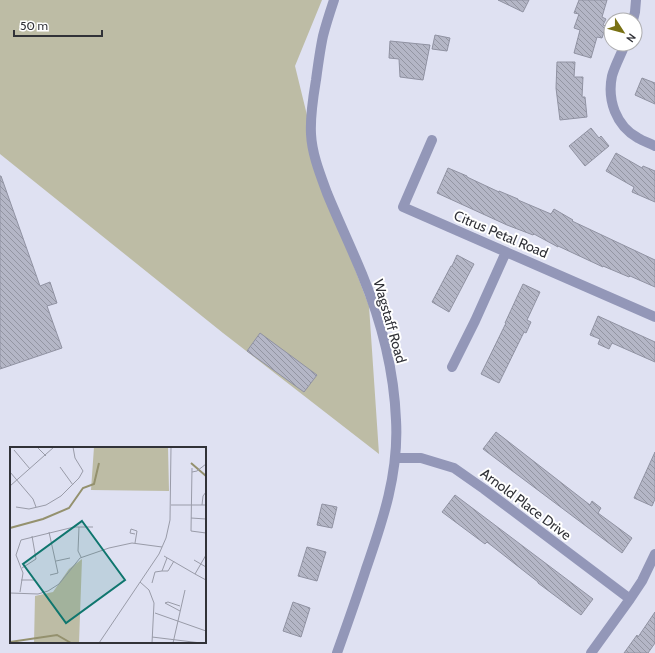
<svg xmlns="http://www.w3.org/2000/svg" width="655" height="653" font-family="Cabin,sans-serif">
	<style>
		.park { fill: #bdbca5 }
		.building { fill: url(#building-back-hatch); stroke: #9092a2 }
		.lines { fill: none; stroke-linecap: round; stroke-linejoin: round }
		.minor { stroke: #9397b8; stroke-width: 10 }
		.labels { text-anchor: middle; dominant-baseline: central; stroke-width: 4; stroke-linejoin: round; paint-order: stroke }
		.street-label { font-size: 14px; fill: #313238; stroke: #fff }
		.inset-river { fill: none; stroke: #94916e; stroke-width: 2 }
		.inset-road { fill: none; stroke: #999ba8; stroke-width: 1 }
		.view { fill: #0f766e; fill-opacity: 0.15; stroke: #0f766e; stroke-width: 2 }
		.inset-edge { fill: none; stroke: #313238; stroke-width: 2 }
	</style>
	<defs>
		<pattern id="building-back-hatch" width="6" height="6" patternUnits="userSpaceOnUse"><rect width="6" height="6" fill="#b4b6c6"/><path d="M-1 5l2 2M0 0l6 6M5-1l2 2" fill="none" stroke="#9395a2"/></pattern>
	</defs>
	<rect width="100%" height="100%" fill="#dfe1f2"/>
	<path class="park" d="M0 0H322L295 66 326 193 369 306 379 454 223 333 0 154Z"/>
	<path class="building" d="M498 0H529L523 12Z
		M579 0H607L602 17 606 19 603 25 606 26 602 38 597 37 591 58 574 53 580 30 574 28 579 14 574 13Z
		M435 35 450 38 447 51 432 49Z
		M390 41 430 45 423 80 400 77 399 59 389 58Z
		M557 62H575L574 77H583L582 97H585L587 117 560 120 556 88Z
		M642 78 655 83V104L635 95Z
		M591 128 599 138 601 136 609 146 585 166 569 146Z
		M616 153 642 168 643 166 655 171V202L632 192 634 187 606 171Z
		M448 168 467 176V177L499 192V191L518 199V200L551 214 554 209 573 220 572 221 655 260V287L630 276 629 277 603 266V267L558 246V247L534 234 533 235 507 225 437 193Z
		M0 176H1L40 286 50 282 57 303 47 306 62 348 0 369Z
		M457 255 474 264 449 312 432 302 451 266H452Z
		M523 284 540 292 527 320 531 322 526 333 524 332 499 383 481 374 506 323H505Z
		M598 316 655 342V362L612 343 609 349 598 344 600 339 590 335Z
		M260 333 317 375 304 392 247 351Z
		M496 432 590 505 592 501 601 508 598 513 632 538 622 553 483 449Z
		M655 452V499L652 506 634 498Z
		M455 495 593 599 581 615 538 583V582L487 542 485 544 442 512Z
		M322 504 337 507 332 528 317 525Z
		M307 547 326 552 317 581 298 576Z
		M293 602 310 608 301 637 283 631Z
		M655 612V643L648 653H624L637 635 638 637Z"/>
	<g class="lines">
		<path class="minor" d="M334 0C330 12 326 24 323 36 320 50 318 65 316 80 313 98 310 115 311 134 312 154 320 174 327 193 338 220 351 247 362 274 381 320 394 370 396 420 399 473 383 520 366 569 357 597 347 625 337 653
			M633 20 635 12 636 0
			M625 44C621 55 615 65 612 76 607 100 616 126 638 138 643 141 649 143 655 146
			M432 140 403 207 655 317
			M452 367 475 321 506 252
			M395 458H421L454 468 484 489 630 599
			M591 653 630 599 642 581 655 554"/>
	</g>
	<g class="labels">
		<g class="street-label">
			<text transform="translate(501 234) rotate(23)">Citrus Petal Road</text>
			<text transform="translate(390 321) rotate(74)">Wagstaff Road</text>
			<text transform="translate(526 504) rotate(37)">Arnold Place Drive</text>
		</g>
	</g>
	<g transform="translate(10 447)">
		<rect width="196" height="196" fill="#dfe1f2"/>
		<path d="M84 0H158L159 44 81 43ZM72 112 69 196H24L25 149 43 145 59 122Z" fill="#bdbca5"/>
		<path class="inset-river" d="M181 16 196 29M0 81 33 72 59 61 73 41 84 37 89 16M0 195 47 188 61 196"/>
		<path class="inset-road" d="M27 0 36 9M4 3 20 22M50 20 63 38M182 21 181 84 196 86M0 25 23 52 26 60M182 25 187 24 196 17M0 39 44 0M161 58H196M192 58 193 49 196 45M6 60 19 62 36 58 51 49 69 31 73 24 65 11 63 0M181 71 196 72M69 80 68 104 71 110M39 85 48 126 40 128M125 87 120 86 121 82 127 84 125 96M196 108 185 127 196 133M154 109 185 127M157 111 152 124H158L164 114M184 113 196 120M46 114 60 111M12 121 26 112 22 89M11 133H25M130 135 139 143 144 156 142 196M142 136 145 125 152 124M10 145 13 126 6 108 11 93 64 80H83M0 146 28 147 38 144 49 137 70 111 99 101 122 96 152 100M170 164 155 156 158 155 170 159M145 166 196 184M142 190 191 196M89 196 149 107 156 91 160 73 161 0M163 196 175 143"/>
		<path class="view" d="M72 74 115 133 56 176 13 117Z"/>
		<rect width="196" height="196" class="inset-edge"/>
	</g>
	<g transform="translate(623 32) rotate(126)"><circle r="19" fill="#ffffff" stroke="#adadaf"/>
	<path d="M0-3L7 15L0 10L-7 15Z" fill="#797113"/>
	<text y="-6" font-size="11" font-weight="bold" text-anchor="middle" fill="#313238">N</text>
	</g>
	<path d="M14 30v6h88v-6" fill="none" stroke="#313238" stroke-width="2"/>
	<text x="20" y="30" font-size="12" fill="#313238" stroke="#ffffff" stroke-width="3" paint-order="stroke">50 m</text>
</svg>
